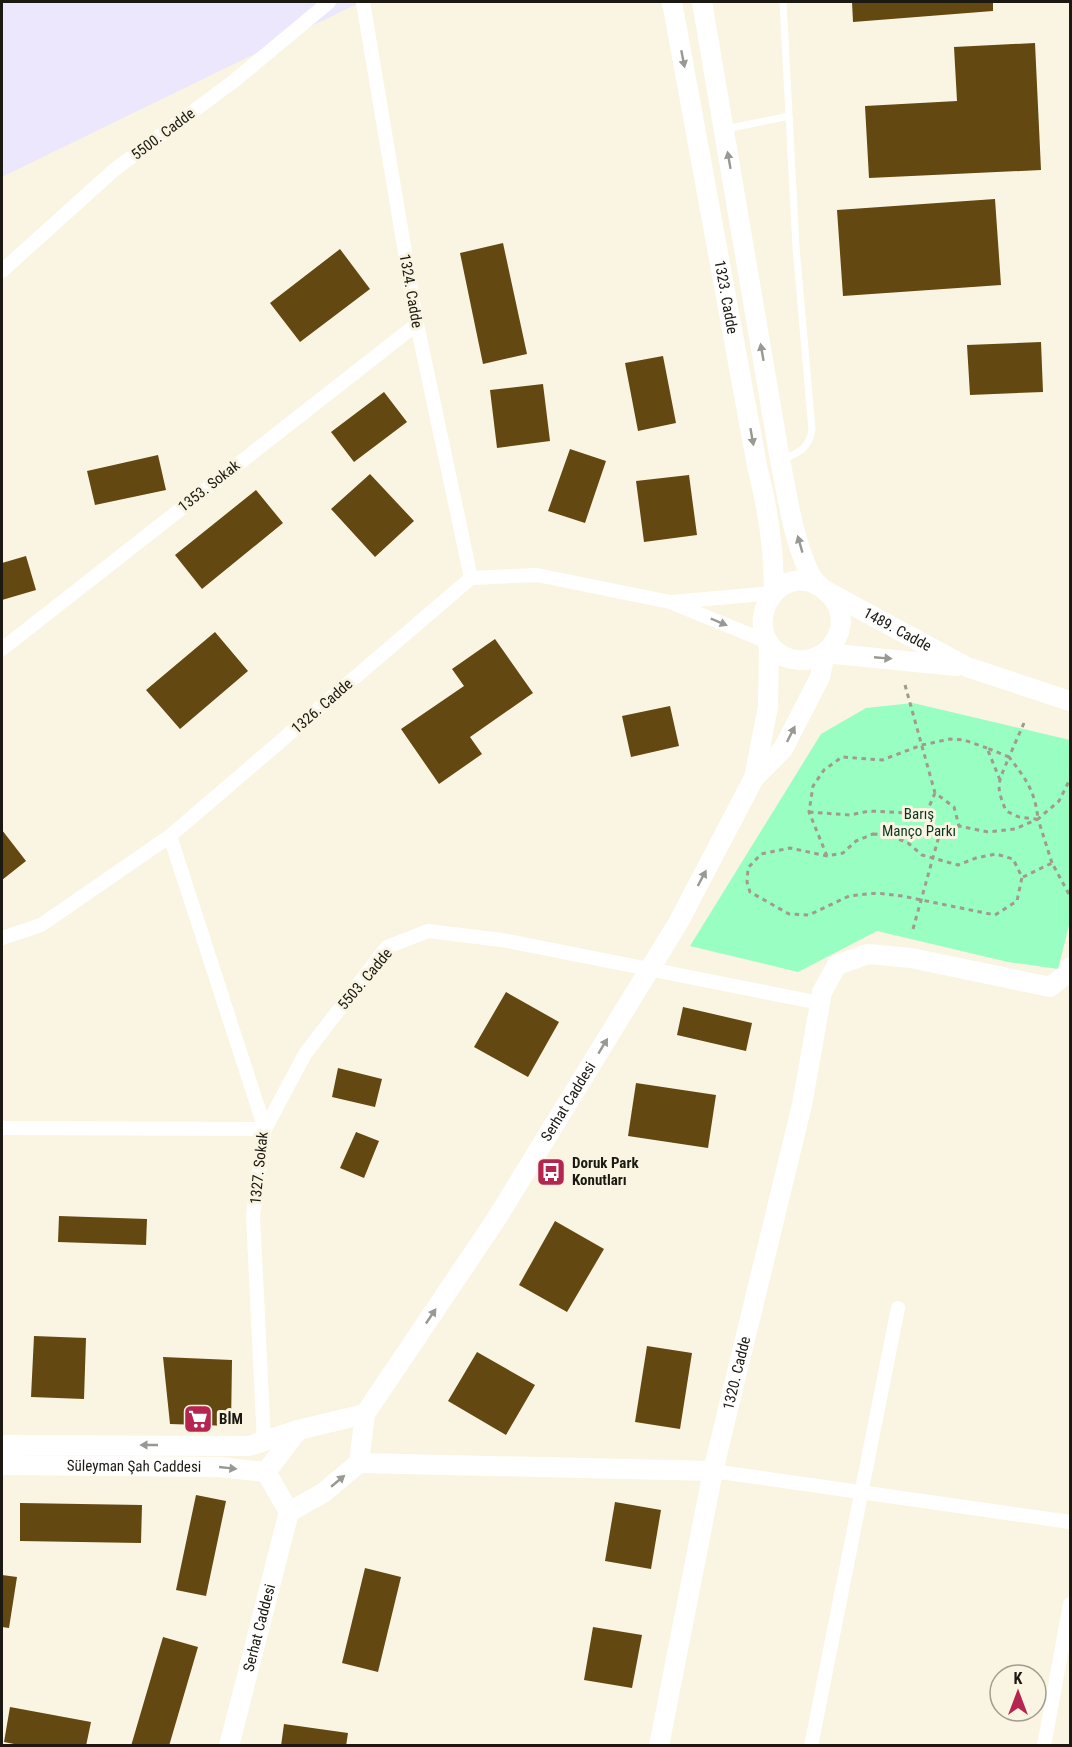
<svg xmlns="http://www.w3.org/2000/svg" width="1072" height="1747" font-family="'Roboto Condensed',sans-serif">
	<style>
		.industrial { fill: #ece7fd }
		.green { fill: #99fec1 }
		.building { fill: #634812 }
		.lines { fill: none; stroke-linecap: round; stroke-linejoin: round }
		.path { stroke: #9f9b8d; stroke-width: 3; stroke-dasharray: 4.5 4.5; stroke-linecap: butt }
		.lane { stroke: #fff; stroke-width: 7 }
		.street { stroke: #fff; stroke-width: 14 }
		.secondary { stroke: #fff; stroke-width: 20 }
		.oneway { fill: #989894 }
		.labels { text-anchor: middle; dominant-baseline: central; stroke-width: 6; stroke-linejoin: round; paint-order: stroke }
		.street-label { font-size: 15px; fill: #1b1912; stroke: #faf5e2 }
		.park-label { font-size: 15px; fill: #09361f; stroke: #faf5e2 }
		.poi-label { font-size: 15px; font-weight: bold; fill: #1b1912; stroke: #faf5e2; text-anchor: start }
	</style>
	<rect width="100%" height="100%" fill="#faf5e2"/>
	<path class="industrial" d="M2 2H361L2 177Z"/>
	<path class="green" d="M913 703 1070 740V921L1058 969 1008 962 877 931 798 972 690 946 821 734 866 708Z"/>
	<path class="building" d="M852 2H993V11L853 22Z
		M1035 43 1041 170 869 178 865 106 957 101 954 47Z
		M995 199 1001 285 843 296 837 210Z
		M503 243 527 354 483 364 460 253Z
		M340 249 370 289 300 342 270 303Z
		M1041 342 1043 392 970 395 967 345Z
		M663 356 676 423 638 431 625 363Z
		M543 384 550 441 497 448 490 390Z
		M384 392 407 422 354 462 331 432Z
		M570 449 606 461 585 523 548 511Z
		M158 455 166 490 95 505 87 471Z
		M370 474 414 521 375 557 331 509Z
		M689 475 697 535 644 542 636 481Z
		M256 490 283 523 202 589 175 555Z
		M26 556 36 590 2 600V563Z
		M215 632 248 671 180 729 146 690Z
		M495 639 533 693 470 737 482 754 439 784 401 729 464 686 452 669Z
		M670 706 679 746 631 757 622 716Z
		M2 830 26 861 2 880Z
		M506 992 559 1022 528 1077 474 1047Z
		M683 1007 752 1023 746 1051 677 1035Z
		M338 1068 382 1079 375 1107 332 1097Z
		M636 1083 716 1095 708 1148 628 1136Z
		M356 1132 379 1141 364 1178 340 1168Z
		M59 1216 147 1219 146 1245 58 1242Z
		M555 1221 604 1249 567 1312 519 1285Z
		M34 1336 86 1338 84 1399 31 1397Z
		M647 1346 692 1353 680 1429 635 1422Z
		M477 1352 535 1385 506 1435 448 1401Z
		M163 1357 232 1360 231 1426 170 1424Z
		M196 1495 226 1501 206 1596 176 1590Z
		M615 1502 661 1510 651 1569 605 1561Z
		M20 1503 142 1505 141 1543 20 1541Z
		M365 1568 401 1577 378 1672 342 1663Z
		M2 1575 17 1577 9 1628 2 1627Z
		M593 1627 642 1635 632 1688 584 1680Z
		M163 1637 198 1647 169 1746H131Z
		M10 1707 91 1722 86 1746H24L4 1742Z
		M284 1724 348 1733 346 1746H281Z"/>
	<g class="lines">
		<path class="path" d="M905 685 935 793 954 807 959 826
			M1024 723 1009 757C1026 779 1035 791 1038 819
			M1000 780 987 748 1009 757C998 784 995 784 1006 811L1019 817 1036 819
			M935 793 926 814 938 838
			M809 812 850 815 869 811 926 814
			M873 834 889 835 908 843 922 855 958 865 976 858 996 854 1013 859 1022 877 1017 901 995 915 902 896 877 893 849 896 809 915 789 914 750 892 747 882 748 868 761 854 790 848 827 856 843 853 856 841Z
			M827 856 809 812 813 786 824 770 842 757 882 760 922 745 950 739 964 740 987 748
			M1052 863 1038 819 1059 801 1070 779
			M1023 877 1052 863 1070 896
			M913 929 939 836 959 826 988 832 1015 829 1038 819"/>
		<path class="lane" d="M726 129 789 116
			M783 459C799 453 809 448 812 430L796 247 783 2"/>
		<path class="street" d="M363 2 417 324 471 578
			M2 271 114 170 234 81 329 2
			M672 602 774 593
			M2 649 417 324
			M170 836 265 1129 253 1215 264 1442
			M2 938 41 925 170 836 471 578 537 575 670 602 768 642
			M2 1128 265 1129
			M265 1129 305 1054 387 947 428 931 502 940 820 1003
			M713 1471 1070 1522
			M811 1746 898 1308
			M1044 1746 1070 1604"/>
		<g class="secondary">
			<path id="s1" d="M672 2 757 466C768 508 774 550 774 593"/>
			<path id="s2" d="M702 2 780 460C788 498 793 539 810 574 817 589 836 593 840 613 844 633 831 654 811 659 803 661 793 660 785 657 740 635 770 567 813 583 818 585 823 589 828 592L967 667 1070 701"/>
			<path d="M825 653 956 666"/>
			<path d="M754 778 783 749 820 677 825 653"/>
			<path d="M2 1445 249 1446 298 1430 365 1414"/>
			<path d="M359 1463 713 1471"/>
			<path id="s3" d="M2 1465 219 1467 266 1472"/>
			<path d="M266 1472 298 1430"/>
			<path id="s4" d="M289 1512 323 1493 359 1463 365 1414 495 1221 678 923 754 778 768 707 769 644"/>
			<path id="s5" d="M229 1746 289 1512 266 1472"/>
			<path id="s6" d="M659 1746 713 1471 802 1105 822 992 837 965 868 954 911 958 1050 987 1069 972 1070 967"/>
		</g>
	</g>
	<defs><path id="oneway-solid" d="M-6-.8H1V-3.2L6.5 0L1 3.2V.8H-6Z" transform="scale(1.5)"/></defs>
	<g class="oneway">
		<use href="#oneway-solid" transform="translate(683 59) rotate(79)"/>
		<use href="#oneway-solid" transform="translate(729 160) rotate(-100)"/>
		<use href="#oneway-solid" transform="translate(762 352) rotate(-100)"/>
		<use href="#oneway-solid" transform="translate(752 437) rotate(80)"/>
		<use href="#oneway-solid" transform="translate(800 544) rotate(-106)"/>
		<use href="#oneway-solid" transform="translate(719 622) rotate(23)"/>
		<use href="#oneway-solid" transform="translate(883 658) rotate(5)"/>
		<use href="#oneway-solid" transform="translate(791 734) rotate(-63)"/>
		<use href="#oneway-solid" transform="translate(702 878) rotate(-62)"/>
		<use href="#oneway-solid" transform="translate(603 1046) rotate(-59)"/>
		<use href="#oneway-solid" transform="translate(431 1316) rotate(-56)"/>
		<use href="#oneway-solid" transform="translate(149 1445) rotate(-180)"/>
		<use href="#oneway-solid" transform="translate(228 1468) rotate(6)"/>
		<use href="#oneway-solid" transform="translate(338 1481) rotate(-40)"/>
	</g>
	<defs>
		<g id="bus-square" transform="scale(1.5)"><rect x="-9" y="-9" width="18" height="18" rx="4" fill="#b5254f" stroke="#faf5e2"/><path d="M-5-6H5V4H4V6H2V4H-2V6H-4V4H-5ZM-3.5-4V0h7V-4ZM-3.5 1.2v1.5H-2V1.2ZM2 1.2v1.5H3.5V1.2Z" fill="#fff"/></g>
		<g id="supermarket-square" transform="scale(1.5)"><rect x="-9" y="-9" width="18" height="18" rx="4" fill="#b5254f" stroke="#faf5e2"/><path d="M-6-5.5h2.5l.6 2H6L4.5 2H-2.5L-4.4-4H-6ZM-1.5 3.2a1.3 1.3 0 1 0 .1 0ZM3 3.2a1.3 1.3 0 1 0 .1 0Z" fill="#fff"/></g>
	</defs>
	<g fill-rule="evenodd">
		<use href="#bus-square" x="551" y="1172"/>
		<use href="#supermarket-square" x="198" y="1419"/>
	</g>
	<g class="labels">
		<g class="street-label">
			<text transform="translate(163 134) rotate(-37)">5500. Cadde</text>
			<text transform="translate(411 291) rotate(80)">1324. Cadde</text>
			<text stroke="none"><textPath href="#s1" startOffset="300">1323. Cadde</textPath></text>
			<text transform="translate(209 486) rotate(-38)">1353. Sokak</text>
			<text stroke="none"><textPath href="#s2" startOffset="934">1489. Cadde</textPath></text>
			<text transform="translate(322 706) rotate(-41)">1326. Cadde</text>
			<text transform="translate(365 979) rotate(-50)">5503. Cadde</text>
			<text stroke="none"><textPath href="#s4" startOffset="508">Serhat Caddesi</textPath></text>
			<text transform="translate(259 1168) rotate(-84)">1327. Sokak</text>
			<text stroke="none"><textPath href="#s6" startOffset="381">1320. Cadde</textPath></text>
			<text stroke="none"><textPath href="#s3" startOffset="132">Süleyman Şah Caddesi</textPath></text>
			<text stroke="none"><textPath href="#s5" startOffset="122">Serhat Caddesi</textPath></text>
		</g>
		<g class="park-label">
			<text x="919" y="814">Barış<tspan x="919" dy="17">Manço Parkı</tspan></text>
		</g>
		<g class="poi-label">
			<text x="572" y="1163">Doruk Park<tspan x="572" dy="17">Konutları</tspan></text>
			<text x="219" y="1419">BİM</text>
		</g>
	</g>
	<rect width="1072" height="1747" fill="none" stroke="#1b1912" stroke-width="6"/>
	<g transform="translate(1018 1693)"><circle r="28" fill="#faf5e2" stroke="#a19d8f" stroke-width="1.5"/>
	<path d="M0-4.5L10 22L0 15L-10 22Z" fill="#b5254f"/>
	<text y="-9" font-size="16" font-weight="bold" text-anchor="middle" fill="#1b1912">K</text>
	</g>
</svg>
